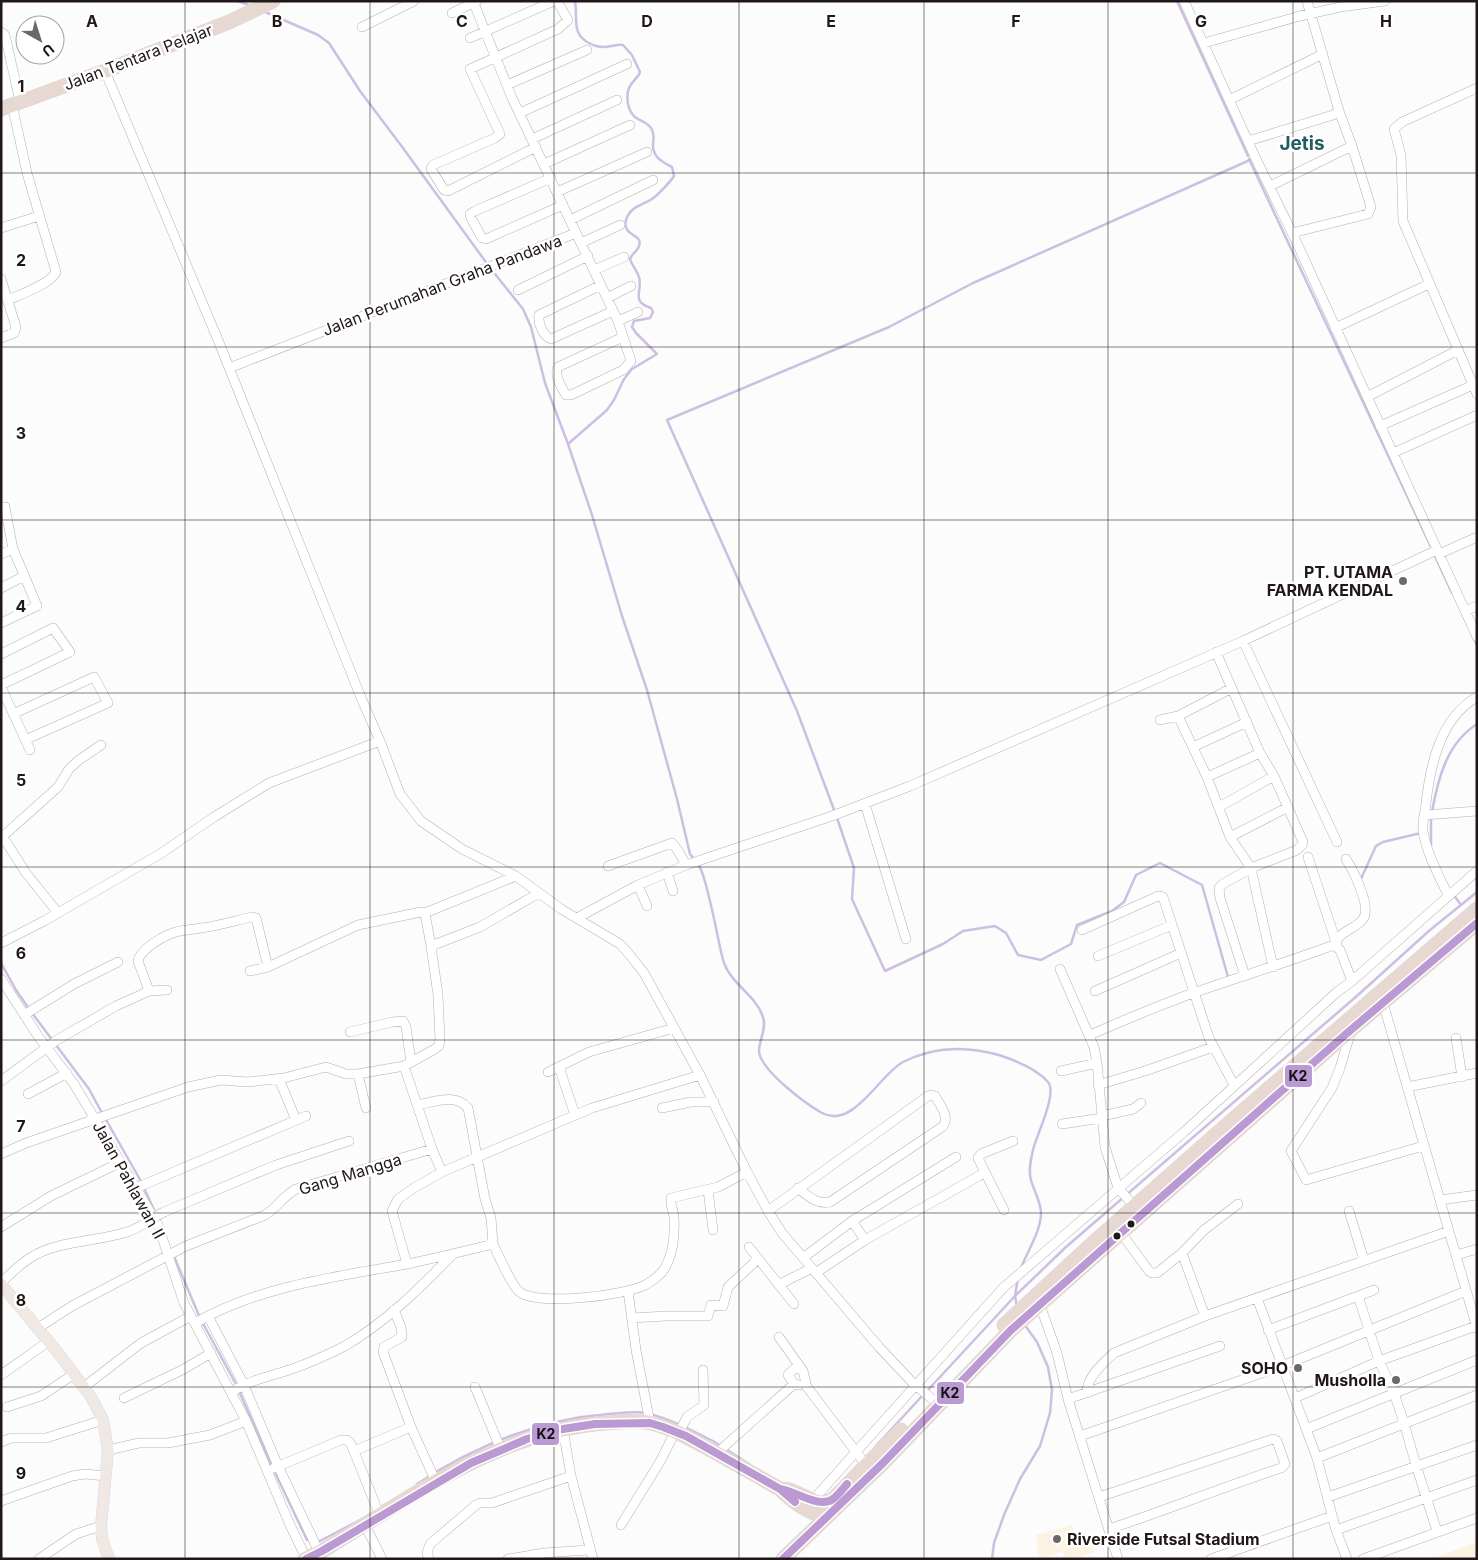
<svg xmlns="http://www.w3.org/2000/svg" width="1478" height="1560" font-family="Inter,sans-serif">
	<style>
		.green { fill: #fcf3e4 }
		.lines { fill: none; stroke-linecap: round; stroke-linejoin: round }
		.stream { stroke: #cdbfe1; stroke-width: 2.5 }
		.minor-casing { stroke: #b4b0b0; stroke-width: 10 }
		.major-casing { stroke: #dbd9d9; stroke-width: 12 }
		.highway-casing { stroke: #dbd9d9; stroke-width: 15 }
		.minor { stroke: #fff; stroke-width: 9 }
		.major { stroke: #f0e8e3; stroke-width: 11 }
		.highway { stroke: #e7d8d2; stroke-width: 14 }
		.minor-bridge-casing { stroke: #b4b0b0; stroke-width: 10; stroke-linecap: butt }
		.minor-bridge { stroke: #fff; stroke-width: 9 }
		.bus-1-casing { stroke: #fff; stroke-width: 11 }
		.bus-1 { stroke: #bb99d3; stroke-width: 8 }
		.grid { fill: none; stroke: #211718; stroke-width: 1; stroke-opacity: 0.55 }
		.poi-dot { fill: #6e6768; stroke: #fff; stroke-width: 2 }
		.bus-dot { fill: #211718; stroke: #fff; stroke-width: 2 }
		.labels { text-anchor: middle; dominant-baseline: central; stroke-width: 5; stroke-linejoin: round; paint-order: stroke }
		.street-label { font-size: 16px; fill: #211718; stroke: #fff }
		.poi-label { font-size: 16px; font-weight: bold; fill: #211718; stroke: #fff; text-anchor: end }
		.quarter-label { font-size: 19px; font-weight: bold; fill: #225c61; stroke: #fff }
		.grid-label { font-size: 16px; text-anchor: middle; font-weight: bold; fill: #211718; stroke: #fff; stroke-width: 5; stroke-linejoin: round; paint-order: stroke }
		.line-badge { stroke: #fff; stroke-width: 2 }
		.pale-badge-label { font-size: 14px; text-anchor: middle; font-weight: bold; fill: #111 }
	</style>
	<rect width="100%" height="100%" fill="#fcfcfc"/>
	<path class="green" d="M1072 1525 1079 1544 1092 1543 1094 1552 1073 1559H1066L1062 1552 1039 1559 1036 1535Z
		M1477 1542V1559H1432Z"/>
	<g class="lines">
		<path class="stream" d="M238 1 251 6
			M1177 1 1248 156
			M263 11 318 35 329 43 360 91 403 148 488 265
			M1249 159 1432 549
			M491 269 523 309 531 327 545 383 568 444 592 515 622 616 647 690 677 799 690 854 695 860
			M568 444 607 410 614 400 624 379 632 369 657 354 636 333 632 327 634 321 650 318 653 312 651 308C630 301 643 292 639 277 637 270 632 266 630 259 632 253 638 251 639 246 644 233 619 237 627 217 632 206 643 205 652 199 658 195 671 181 674 176L672 167C663 162 653 158 653 145 653 140 655 136 652 130 649 122 641 122 635 117 627 110 626 96 629 88 632 81 638 78 640 72L632 55 623 45C617 44 611 47 604 47 598 47 594 46 589 43 571 34 578 18 575 1
			M1434 554 1452 593
			M1474 639 1477 645
			M1432 812C1438 778 1447 743 1477 724
			M1431 817V846
			M698 864C702 870 704 878 706 885 710 901 714 917 717 933 719 943 721 953 724 963 732 985 756 995 763 1017 767 1028 759 1040 759 1051 760 1070 806 1104 822 1113 853 1130 880 1074 903 1062 934 1046 967 1046 999 1055 1014 1060 1038 1070 1048 1082 1058 1093 1036 1136 1033 1150 1031 1159 1028 1170 1031 1180 1034 1191 1040 1200 1041 1212 1042 1229 1027 1252 1021 1268
			M1360 881 1376 846 1383 842 1421 833
			M1453 894 1461 905
			M1 963 16 990 29 1009
			M1231 977H1228L1202 885 1160 863 1136 875 1124 902 1112 911 1077 925 1071 944 1041 960 1018 955 1006 933 995 926 963 931 943 944 885 971 852 899 854 868 836 815 797 711 667 420 889 327 973 283 1250 160
			M32 1013 89 1089 102 1113
			M105 1118 142 1183
			M144 1188 154 1210
			M173 1254 200 1318 237 1386
			M1017 1307 1015 1296 1018 1278
			M239 1391 272 1466 307 1540
			M927 1391 1015 1296 1066 1247 1358 995 1430 930 1477 892
			M685 1427 713 1441 749 1464
			M876 1446 923 1395
			M417 1484C475 1446 540 1419 609 1414 621 1413 636 1411 647 1413 658 1416 669 1420 680 1425
			M318 1542 362 1519
			M992 1559 994 1543 1004 1515 1020 1479 1040 1446 1050 1413 1052 1390 1048 1367 1037 1342 1024 1324"/>
		<g class="minor-casing">
			<path id="minor" d="M473 1 512 98 576 233
				M1184 1 1257 161 1296 241 1477 637
				M452 13 477 1
				M362 27 414 1
				M1 32 5 35 20 102
				M470 38 554 1
				M1204 43 1300 16 1340 7 1385 1
				M105 71 218 340 362 700 380 741 400 794 421 821 462 849 516 876 561 909 620 944 629 954 644 973 700 1075 747 1172 768 1211 782 1233 879 1347 912 1382 932 1399
				M507 85 587 50
				M1477 88 1402 122 1394 129 1401 155 1403 221 1477 394
				M1229 100 1323 54
				M520 113 627 64
				M532 139 617 100
				M1248 141 1333 115 1339 111
				M536 147 448 191 444 190 431 169 433 165 495 138 500 134 470 69 558 29 568 20 557 1
				M544 164 630 125
				M551 178 475 211 470 214 471 218 482 238 486 239 563 205
				M1270 186 1352 146
				M557 192 647 152
				M570 220 653 180
				M1 228 39 216
				M1292 233 1368 214 1371 207 1352 146 1339 111 1307 1
				M581 243 620 225
				M594 270 624 257
				M1 279 16 327 14 333 1 338
				M601 285 539 315C538 324 543 336 551 339L613 311
				M518 290 588 256
				M607 298 631 286
				M8 300C19 295 51 284 56 272L27 173 12 104
				M618 321 638 312
				M1335 328 1429 284
				M229 368 576 233 618 321 631 361 623 370 571 395H566C561 387 554 375 558 367L623 337
				M1367 397 1458 350
				M1380 426 1473 385
				M1393 453 1477 415
				M1 507H5L13 549 37 606 1 623
				M1 554 13 549
				M1439 554 1477 537
				M1 588 24 576
				M1465 611 1477 606
				M1243 641 1337 842
				M1216 652 1260 753 1274 776 1303 842 1302 845 1297 850 1251 868 1223 884 1219 888 1220 898 1245 976
				M1 654 53 628 70 652 1 685
				M1 687 30 750
				M13 714 94 677 108 703 25 740
				M1178 716 1207 777 1230 837 1251 868 1273 967
				M1160 720 1178 716 1232 688
				M1193 747 1247 722
				M1207 777 1260 753
				M865 804 906 939
				M1219 807 1274 776
				M1425 815 1477 811
				M3 837 26 873 58 913
				M1230 837 1288 807
				M1 838 58 787 69 769 79 760 101 745
				M1308 857 1337 945
				M608 866 672 843 677 849 686 865
				M667 872 673 891
				M638 885 647 906
				M1448 895C1438 874 1427 854 1423 831 1422 822 1425 812 1426 804 1430 766 1440 718 1477 697
				M425 913 431 946
				M577 918 638 885 686 865 832 816 910 786 1243 641 1437 550
				M1082 930 1158 896 1163 897 1209 1038 1234 1085
				M1336 942C1341 930 1356 929 1363 919 1372 907 1353 870 1346 859
				M1 943 44 921 160 854 214 817 269 783 380 741
				M1098 956 1172 925
				M1060 969 1094 1047 1097 1063 1105 1147 1118 1188 1134 1206
				M250 971 268 967 358 925 421 912 425 913 516 876
				M1 979 38 1036 74 1084 158 1225 184 1303 246 1421 290 1525 306 1558
				M149 991 138 961C140 950 160 938 170 934 179 930 191 930 201 928 218 926 234 921 251 917L256 918 268 967
				M1095 991 1181 953
				M1383 1003 1477 1328
				M24 1015 74 984 118 962
				M1351 1031 1340 1068 1332 1088 1291 1151 1306 1180 1423 1146
				M350 1032 392 1022 403 1021 406 1027 411 1062
				M1090 1035C1124 1020 1158 1006 1193 993 1239 977 1285 963 1331 946H1335L1340 950 1352 981
				M1456 1038 1462 1077
				M404 1066 432 1149
				M559 1067 575 1115
				M1061 1071 1097 1063
				M548 1072 589 1052 674 1028
				M358 1074 366 1108
				M279 1079 296 1120
				M1 1081 57 1040 116 1006 149 991 167 990
				M1098 1085 1145 1071 1213 1047
				M1407 1087 1477 1073
				M28 1094 67 1073
				M417 1105C435 1102 455 1093 468 1108L485 1199 491 1218 493 1244
				M662 1108 691 1102H714
				M1102 1116 1133 1109 1141 1103
				M1062 1124 1102 1118
				M1 1154 26 1143 188 1087 221 1080 248 1082 284 1078 326 1067 346 1074H358L404 1066 435 1049 439 1046 440 1039 438 995 431 946 480 927 539 893
				M136 1188 306 1116
				M708 1190 713 1230
				M1440 1200 1477 1195
				M1004 1210 978 1158 981 1154 1013 1141
				M768 1211 928 1096 931 1095 935 1096C940 1105 951 1118 942 1127L830 1202C817 1205 808 1196 798 1188
				M1349 1211 1364 1260
				M164 1212 276 1165 349 1141
				M1 1227 51 1196 121 1162
				M1121 1233 1149 1271 1152 1273H1157L1182 1253 1204 1230 1238 1204
				M865 1240 984 1173
				M749 1247 794 1304
				M1182 1253 1205 1316
				M1456 1255 1477 1249
				M803 1258 852 1221
				M407 1264 392 1211 398 1199 414 1188 442 1172 592 1108 700 1075
				M817 1272 865 1240 852 1221 956 1157
				M784 1282 812 1268
				M1 1283C10 1274 19 1265 30 1258 57 1240 97 1242 127 1232 137 1229 145 1223 153 1218
				M628 1291 636 1350 650 1423
				M1358 1296 1374 1290
				M1257 1298 1317 1458 1336 1530 1347 1559
				M1040 1305 1057 1353 1068 1399 1118 1559
				M394 1310 401 1327 402 1337 384 1347 383 1352 411 1427 436 1482
				M208 1316 244 1385 278 1466 319 1552
				M632 1318 666 1316H708L711 1305 723 1306 728 1287 758 1259
				M195 1323C259 1286 336 1277 407 1264 436 1258 465 1251 493 1244 498 1254 513 1289 521 1293 543 1305 622 1296 645 1285 652 1281 660 1276 665 1268 674 1252 675 1234 674 1217 673 1210 670 1204 671 1198L718 1187 747 1172
				M38 1328 72 1306 186 1246 265 1215C277 1208 283 1196 296 1189L432 1149 442 1172
				M1268 1330 1358 1296 1379 1361 1394 1393 1404 1423 1416 1465 1437 1531
				M779 1337 803 1371 807 1387 866 1465
				M1 1375 49 1341
				M799 1385 794 1384 788 1375 794 1369 800 1368
				M84 1387 141 1343 191 1316
				M475 1387 501 1450
				M232 1392C250 1380 271 1376 292 1369 309 1363 329 1354 345 1346 386 1322 420 1288 453 1254
				M1087 1393C1086 1378 1103 1363 1114 1353L1205 1316 1449 1231
				M124 1398 184 1369 211 1353
				M1295 1398 1379 1361 1476 1326
				M1068 1399 1220 1346
				M7 1407 41 1396 74 1374
				M563 1429 571 1476 593 1559
				M1306 1429 1477 1360
				M679 1433 687 1417 704 1405 703 1370
				M1080 1436 1282 1366 1466 1291
				M1 1442 11 1438H46L103 1420
				M108 1450 139 1443H168L210 1435 246 1421
				M354 1451 411 1427
				M717 1453 794 1384
				M1317 1458 1477 1395
				M274 1468 341 1440H347L351 1444 380 1516
				M1099 1497 1273 1439 1277 1441 1285 1464 1281 1468C1223 1487 1167 1510 1109 1529
				M1328 1497 1477 1445
				M1 1501 72 1476 85 1474 106 1476
				M812 1501 1003 1288 1184 1132 1337 992 1352 981 1477 871
				M365 1525 382 1559
				M621 1525 661 1460 675 1432
				M1336 1530 1477 1480
				M39 1559 76 1534 101 1526
				M429 1559 427 1553 430 1544 476 1505 480 1503H492L571 1476
				M508 1559 544 1553 589 1550
				M1211 1559 1332 1516
				M1363 1559 1477 1518"/>
		</g>
		<g class="major-casing">
			<path id="major" d="M1 1284 59 1354 91 1397 103 1420 108 1450 101 1526 102 1539 109 1559"/>
		</g>
		<g class="highway-casing">
			<path id="highway" d="M1 109 105 71 229 22 273 1
				M1004 1325 1095 1241 1223 1128 1477 909
				M780 1489 790 1490 819 1503 832 1500 901 1430
				M305 1559 322 1551C410 1498 501 1430 606 1423 620 1422 637 1420 651 1423 671 1428 689 1438 707 1448 731 1461 755 1475 780 1489 792 1502 809 1513 826 1517
				M783 1559 883 1463 1011 1330 1346 1034 1477 923"/>
		</g>
		<use href="#minor" class="minor"/>
		<use href="#major" class="major"/>
		<use href="#highway" class="highway"/>
		<g class="minor-bridge-casing">
			<path id="minor-bridge" d="M153 1218 164 1212"/>
		</g>
		<use href="#minor-bridge" class="minor-bridge"/>
		<g class="bus-1-casing">
			<path id="bus-1" d="M780 1489C796 1491 819 1509 833 1499 838 1495 843 1489 847 1484
				M306 1559 322 1551 471 1463 527 1439 563 1429 595 1424 650 1423 663 1427 686 1436 780 1489 795 1502
				M783 1559 883 1463 1011 1330 1346 1034 1477 923"/>
		</g>
		<use href="#bus-1" class="bus-1"/>
	</g>
	<path class="grid" d="M185 1V1559M370 1V1559M554 1V1559M739 1V1559M924 1V1559M1108 1V1559M1293 1V1559M1 173H1477M1 347H1477M1 520H1477M1 693H1477M1 867H1477M1 1040H1477M1 1213H1477M1 1387H1477"/>
	<g class="poi-dot">
		<circle cx="1403" cy="581" r="5"/>
		<circle cx="1298" cy="1368" r="5"/>
		<circle cx="1396" cy="1380" r="5"/>
		<circle cx="1057" cy="1539" r="5"/>
	</g>
	<g class="bus-dot">
		<circle cx="1131" cy="1224" r="4.5"/>
		<circle cx="1117" cy="1236" r="4.5"/>
	</g>
	<g class="labels">
		<g class="street-label">
			<text transform="translate(138 57) rotate(-21)">Jalan Tentara Pelajar</text>
			<text transform="translate(442 285) rotate(-21)">Jalan Perumahan Graha Pandawa</text>
			<text transform="translate(350 1174) rotate(-17)">Gang Mangga</text>
			<text transform="translate(129 1180) rotate(61)">Jalan Pahlawan II</text>
		</g>
		<g class="poi-label">
			<text x="1393" y="572">PT. UTAMA<tspan x="1393" dy="18">FARMA KENDAL</tspan></text>
			<text x="1288" y="1368">SOHO</text>
			<text x="1386" y="1380">Musholla</text>
			<text x="1067" y="1539" text-anchor="start">Riverside Futsal Stadium</text>
		</g>
		<g class="quarter-label">
			<text x="1302" y="143">Jetis</text>
		</g>
	</g>
	<g class="grid-label">
		<text x="92" y="27">A</text>
		<text x="277" y="27">B</text>
		<text x="462" y="27">C</text>
		<text x="647" y="27">D</text>
		<text x="831" y="27">E</text>
		<text x="1016" y="27">F</text>
		<text x="1201" y="27">G</text>
		<text x="1386" y="27">H</text>
		<text x="21" y="92">1</text>
		<text x="21" y="266">2</text>
		<text x="21" y="439">3</text>
		<text x="21" y="612">4</text>
		<text x="21" y="786">5</text>
		<text x="21" y="959">6</text>
		<text x="21" y="1132">7</text>
		<text x="21" y="1306">8</text>
		<text x="21" y="1479">9</text>
	</g>
	<g class="line-badge">
		<rect x="1284" y="1064" width="29" height="24" rx="5" fill="#bb99d3"/>
		<rect x="936" y="1381" width="29" height="24" rx="5" fill="#bb99d3"/>
		<rect x="531" y="1422" width="29" height="24" rx="5" fill="#bb99d3"/>
	</g>
	<g class="pale-badge-label">
		<text x="1298" y="1081">K2</text>
		<text x="950" y="1398">K2</text>
		<text x="546" y="1439">K2</text>
	</g>
	<rect width="1478" height="1560" fill="none" stroke="#211718" stroke-width="5"/>
	<g transform="translate(40 40) rotate(141)"><circle r="24" fill="#ffffff" stroke="#a6a2a3"/>
	<path d="M0-4L9 19L0 12L-9 19Z" fill="#6e6768"/>
	<text y="-8" font-size="14" font-weight="bold" text-anchor="middle" fill="#211718">U</text>
	</g>
</svg>
